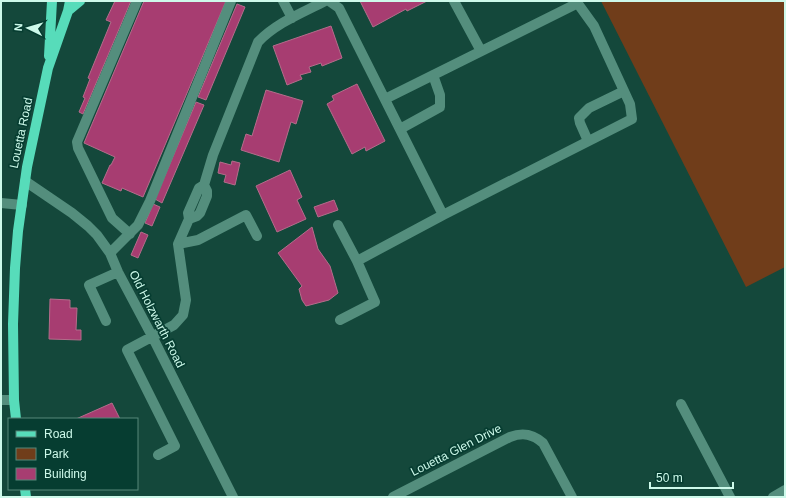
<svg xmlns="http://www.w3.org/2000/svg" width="786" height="498" font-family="Helvetica,sans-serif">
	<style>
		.green { fill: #703d1a }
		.building { fill: #a73d71; stroke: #b46d8b }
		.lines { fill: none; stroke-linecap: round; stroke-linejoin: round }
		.minor { stroke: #548e7d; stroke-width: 10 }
		.major { stroke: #57dcba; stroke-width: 10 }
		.labels { text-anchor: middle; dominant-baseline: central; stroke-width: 3.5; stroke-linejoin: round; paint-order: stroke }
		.street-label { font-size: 12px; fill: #cdf9ea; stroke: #063d31 }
	</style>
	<rect width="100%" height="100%" fill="#14483b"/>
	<path class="green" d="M601 1H785V267L746 287Z"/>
	<path class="building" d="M115 1H131L83 114 79 112 85 98 83 97 90 79 88 78 111 22 106 20Z
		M144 1H226L143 197 122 188 121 191 102 183 110 165H111L115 157 84 143Z
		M360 1H427L407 11 406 9 373 27Z
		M237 4 245 7 206 100 198 97Z
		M331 26 342 58 322 66 321 63 309 67 311 72 300 75 302 79 287 85 273 46Z
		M357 84 385 141 366 151 365 147 352 154 327 104 334 100 332 96Z
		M266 90 303 101 296 124 291 122 279 162 241 150 246 134 252 136Z
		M196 102 204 105 162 203 155 199Z
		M232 161 240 163 235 185 224 182 226 175 218 173 220 162 231 165Z
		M290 170 302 197 297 200 306 219 277 232 256 186Z
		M334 200 338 210 318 217 314 207Z
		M153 204 160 207 152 226 145 223Z
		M312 227 318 249 330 266 338 293 329 300 306 306 302 300 299 289 302 286 278 253Z
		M141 232 148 235 138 258 131 255Z
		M50 299 70 300V308H77L76 330H81V340L49 339Z
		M112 403 120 419H76Z"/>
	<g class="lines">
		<path class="minor" d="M283 1 292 18
			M329 1 339 8 443 215 632 119 630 104 594 26 576 1
			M454 1 481 51
			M385 99 578 3
			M400 129 440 107V95L433 75
			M588 141 580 123 579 118 589 108 624 91
			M25 181 72 213 88 226 97 235 110 253 118 272 152 336 233 497
			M1 203 22 205
			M189 219 197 216 200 213 207 196V191L204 185
			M338 225 357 261 443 215
			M130 234 112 218 78 148 77 142 137 1
			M178 244 198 240 246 215 257 236
			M110 253 138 225 150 201 231 1
			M340 320 375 302 357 261
			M106 321 89 285 118 272
			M1 400H14
			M681 404 730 497
			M158 455 175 446 127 350 174 325 183 315 186 300 178 244 189 219 188 213 199 188 204 185 213 155 258 42C276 23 302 13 325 1
			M393 497 510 437C523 432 533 434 543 443L572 497
			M773 497 785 490"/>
		<path class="major" d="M68 11 80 1
			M49 56 52 1
			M16 419 14 400 13 324 15 268 18 231 27 167 48 68 68 11 70 1
			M25 489 26 497"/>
	</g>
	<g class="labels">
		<g class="street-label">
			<text transform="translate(21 133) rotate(-78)">Louetta Road</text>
			<text transform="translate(157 319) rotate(63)">Old Holzwarth Road</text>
			<text transform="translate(456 450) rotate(-27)">Louetta Glen Drive</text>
		</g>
	</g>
	<rect width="786" height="498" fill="none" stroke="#cdf9ea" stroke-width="4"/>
	<rect x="8" y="418" width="130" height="72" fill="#063d31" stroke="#56887b"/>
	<rect x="16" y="431" width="20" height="6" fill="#57dcba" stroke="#56887b"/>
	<text x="44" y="438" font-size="12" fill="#cdf9ea">Road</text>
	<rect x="16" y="448" width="20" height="12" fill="#703d1a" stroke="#56887b"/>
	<text x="44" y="458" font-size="12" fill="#cdf9ea">Park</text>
	<rect x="16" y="468" width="20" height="12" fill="#a73d71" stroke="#56887b"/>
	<text x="44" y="478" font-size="12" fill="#cdf9ea">Building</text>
	<g transform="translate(28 28) rotate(275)" stroke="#063d31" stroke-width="3" paint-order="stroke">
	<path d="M0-3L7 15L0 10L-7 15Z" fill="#cdf9ea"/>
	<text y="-6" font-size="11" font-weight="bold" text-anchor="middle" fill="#cdf9ea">N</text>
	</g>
	<path d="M650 482v6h83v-6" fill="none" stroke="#cdf9ea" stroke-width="2"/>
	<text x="656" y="482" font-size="12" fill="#cdf9ea" stroke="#063d31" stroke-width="3" paint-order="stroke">50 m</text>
</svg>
